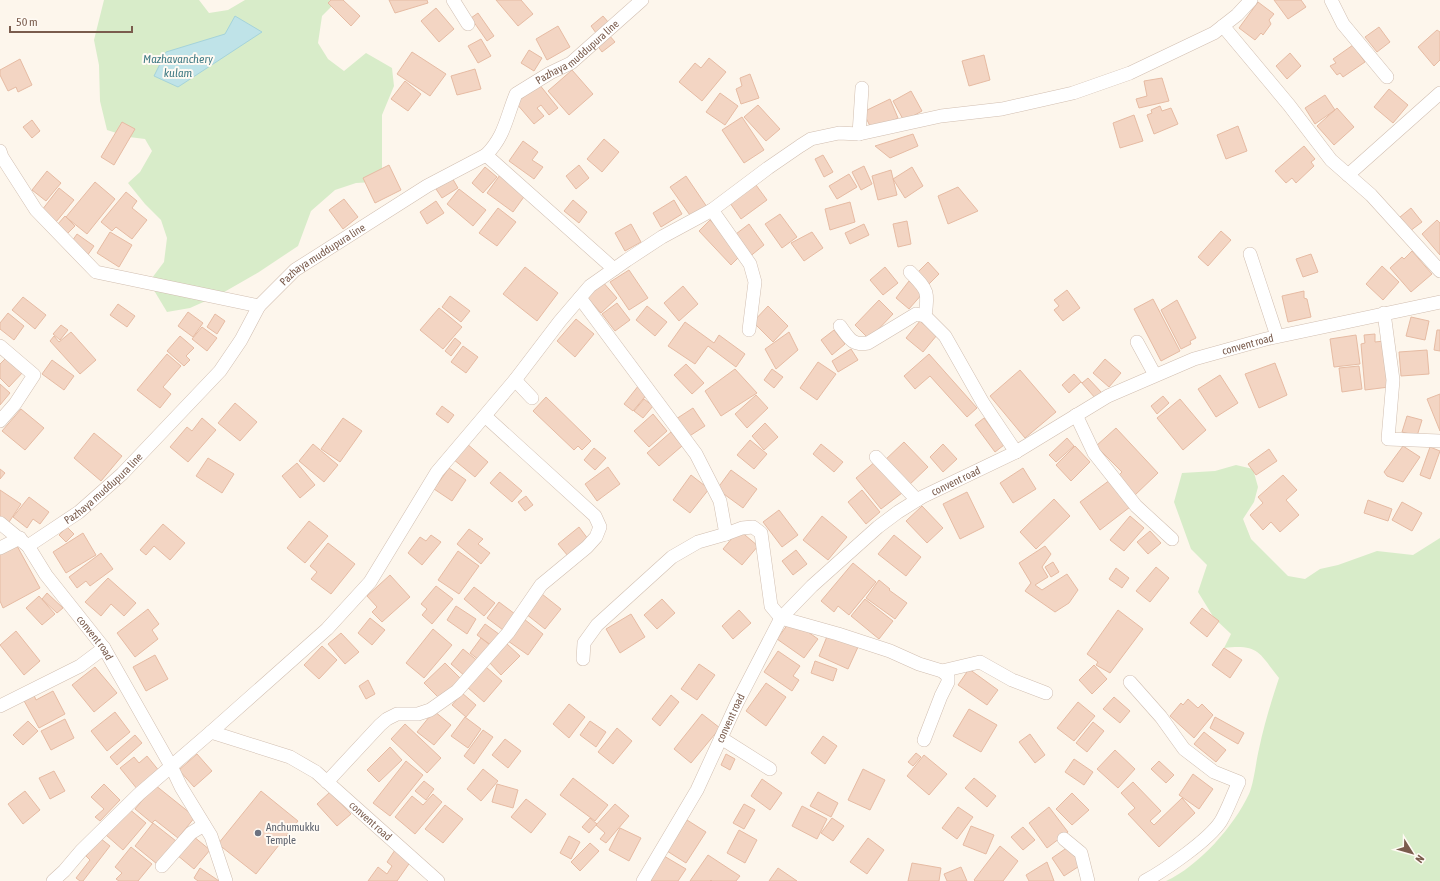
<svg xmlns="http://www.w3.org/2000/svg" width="1440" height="881" font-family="'Asap Condensed',sans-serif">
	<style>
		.green { fill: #d8ecc9 }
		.water { fill: #bfe3e8; stroke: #a5d3da }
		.building { fill: #f3d5c3; stroke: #e6bba3 }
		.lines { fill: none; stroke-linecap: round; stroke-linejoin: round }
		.minor-casing { stroke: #d1beb0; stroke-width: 14 }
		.minor { stroke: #fff; stroke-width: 13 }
		.worship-dot { fill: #6b7280; stroke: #fffaf3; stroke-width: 1.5 }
		.labels { text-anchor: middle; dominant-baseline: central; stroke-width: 4; stroke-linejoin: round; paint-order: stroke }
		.street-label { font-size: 11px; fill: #7a5c4d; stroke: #fffaf3 }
		.worship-label { font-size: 11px; fill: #5b616d; stroke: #fffaf3; text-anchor: start }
		.water-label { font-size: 12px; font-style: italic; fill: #437c86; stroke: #fffaf3 }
	</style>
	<rect width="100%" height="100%" fill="#fdf6ec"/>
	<path class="green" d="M104 0H199L209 13 228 10 245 0H338L322 16 318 43 328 59 344 71 366 53 392 68 394 86 382 115V171L373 182 356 183 335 190 311 211 298 246 259 272 219 295 190 308 167 312 149 282 164 262 167 238 161 220 145 204 128 183 140 172 152 151 145 139 129 137 107 130 100 101 99 65 94 40Z
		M1236 465 1253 469 1258 487 1254 502 1243 519 1251 539 1288 576 1305 579 1320 569 1338 565 1377 551 1413 555 1440 538V881H1166C1199 866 1234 826 1249 794 1254 783 1256 761 1259 749 1264 725 1271 702 1279 678 1259 653 1259 644 1224 648L1231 634 1214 618 1198 592 1207 565 1191 549 1174 502 1182 473 1215 471Z"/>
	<path class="water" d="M235 16 262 32 178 87 154 76 166 52 225 34Z"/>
	<path class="building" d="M331 0H343L360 16 351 26 328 3Z
		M389 0H427L428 3 395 13Z
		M496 0H521L533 14 518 26Z
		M1274 0H1301L1306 7 1288 19Z
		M1258 2 1274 14 1269 20 1271 24 1263 35 1261 33 1255 40 1239 28Z
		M436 8 454 29 439 42 421 21Z
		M478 13 494 36 487 41 471 18Z
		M603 16 609 23 596 33 591 26Z
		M558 26 570 47 547 60 536 39Z
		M1379 27 1390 42 1377 52 1365 37Z
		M1437 30 1440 32V60L1434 66 1418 47Z
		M609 35 615 42 602 52 597 45Z
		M481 39 491 56 478 63 468 46Z
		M1353 45 1365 62 1343 77 1340 73 1337 75 1330 66 1336 63 1333 59Z
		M529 50 542 58 534 71 521 63Z
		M412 52 446 74 430 96 397 74Z
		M1290 53 1301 66 1287 79 1276 66Z
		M984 55 990 80 969 86 962 61Z
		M709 58 726 72 702 101 679 82 695 63 701 68Z
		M20 59 32 85 18 92 16 87 8 91 0 75V70Z
		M475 69 481 89 457 95 451 76Z
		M572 70 593 94 569 115 548 91Z
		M750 74 759 98 741 104 736 89 742 86 740 78Z
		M1162 78 1169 101 1139 108 1136 99 1147 96 1144 81Z
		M405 81 421 94 408 111 391 99Z
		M539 84 558 108 549 115 541 105 537 108 544 116 534 124 516 103Z
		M1389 89 1408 105 1393 123 1374 107Z
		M911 91 922 111 904 121 893 101Z
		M720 93 738 106 725 125 706 112Z
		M1325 95 1335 110 1315 124 1305 108Z
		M890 99 898 118 872 130 863 112Z
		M758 105 780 129 766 141 744 117Z
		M1160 106 1162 111 1171 108 1178 124 1154 134 1147 115 1152 113 1151 110Z
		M1337 108 1354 127 1334 145 1317 126Z
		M1134 115 1143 141 1120 148 1113 123Z
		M742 117 764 150 744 163 722 130Z
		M32 120 40 131 32 138 23 127Z
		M122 122 135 129 114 165 101 157Z
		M1238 126 1247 151 1226 159 1217 135Z
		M913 134 918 146 890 158 875 146Z
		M604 139 619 152 602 172 587 159Z
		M523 141 538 152 532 160 543 167 534 179 509 161Z
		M1304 146 1315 159 1311 162 1314 166 1296 183 1292 178 1286 183 1275 171Z
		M823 155 833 172 824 177 815 159Z
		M389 165 401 190 375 203 363 178Z
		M579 165 589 178 576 189 566 176Z
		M864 166 872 184 861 190 852 172Z
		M485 167 497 177 483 193 472 183Z
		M912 167 923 186 905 198 893 179Z
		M891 170 897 195 878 200 872 176Z
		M47 171 61 183 46 201 32 190Z
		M849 174 857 187 837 199 829 186Z
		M500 175 526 194 513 212 487 193Z
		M451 176 458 188 442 198 434 186Z
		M686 176 707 207 692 218 670 187Z
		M95 182 115 199 87 234 66 217Z
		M756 185 767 200 741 219 730 203Z
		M958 187 978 211 948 224 938 196Z
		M59 188 74 200 56 222 42 210Z
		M459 189 486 210 473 226 447 204Z
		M126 192 137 201 132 208 147 220 132 239 116 227 112 231 101 222Z
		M344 199 358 217 343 229 329 210Z
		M573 200 587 212 579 223 564 211Z
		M674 200 682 214 661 227 653 213Z
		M436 201 444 213 427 224 420 212Z
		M850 202 855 222 830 230 825 209Z
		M498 208 516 222 497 246 479 233Z
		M1411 208 1422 222 1410 231 1400 217Z
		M780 214 797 237 782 248 765 224Z
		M65 216 75 226 67 234 57 225Z
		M710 220 742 254 731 265 699 231Z
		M1437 220 1440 223V255L1422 234Z
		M907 221 911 244 898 247 893 224Z
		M631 224 641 242 625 251 615 233Z
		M749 224 764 245 748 258 732 237Z
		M864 224 869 235 850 244 845 233Z
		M1221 231 1231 240 1208 266 1198 257Z
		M110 232 132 245 119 267 97 253Z
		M812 232 823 248 804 261 791 243Z
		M77 234 94 246 87 256 70 244Z
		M1412 251 1432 274 1411 292 1390 268 1402 257 1404 259Z
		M1311 254 1318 272 1303 277 1296 259Z
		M928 262 939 274 928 285 917 273Z
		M1382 266 1399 282 1383 300 1366 284Z
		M525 267 558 293 537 321 503 294Z
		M885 267 898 283 883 295 870 280Z
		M629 270 648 298 629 310 610 282Z
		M601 280 617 298 601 313 585 295Z
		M909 281 923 293 909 309 896 298Z
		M683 286 698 304 679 321 664 303Z
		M1067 290 1080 308 1063 321 1054 310 1059 306 1054 300Z
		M1304 291V298L1307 299 1311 317 1288 322 1282 296Z
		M450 296 470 311 461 322 442 307Z
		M23 297 46 315 35 329 12 310Z
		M1153 299 1180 351 1161 361 1134 309Z
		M879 300 893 314 869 339 855 325Z
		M1177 300 1196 338 1190 341 1191 344 1181 349 1161 310Z
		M617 303 630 320 615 331 602 314Z
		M118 304 135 316 127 327 110 315Z
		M647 306 667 322 655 336 636 320Z
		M768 306 788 326 773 342 753 322Z
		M439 308 462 327 443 349 420 330Z
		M188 312 203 323 193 337 178 326Z
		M8 313 24 326 14 340 0 329V323Z
		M215 314 225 321 217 334 207 327Z
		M1411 317 1429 321 1425 340 1406 336Z
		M576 319 594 334 575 357 557 341Z
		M920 321 937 335 923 352 906 338Z
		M685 322 714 343 719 335 745 354 736 367 708 346 695 364 668 346Z
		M61 325 68 330 60 340 53 334Z
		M202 327 217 338 207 351 192 339Z
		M834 330 845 344 832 355 821 340Z
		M1437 330H1440V351L1434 350Z
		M71 332 96 360 80 374 50 341 54 336 59 342Z
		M789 332 798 350 776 369 765 349Z
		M1375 334V342L1384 341 1389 387 1365 390 1361 344 1365 343 1364 335Z
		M1356 335 1360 364 1334 367 1330 339Z
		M180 336 194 348 186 356 190 360 184 366 167 351Z
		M455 338 461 343 451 356 445 351Z
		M463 346 478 357 466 373 451 362Z
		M851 349 858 360 838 372 832 361Z
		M1427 350 1429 374 1401 376 1399 352Z
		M167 354 181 366 163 387 171 394 160 408 137 390Z
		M929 354 977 408 967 417 930 376 915 389 904 376Z
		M8 356 24 371 9 387 0 378V364Z
		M1105 359 1121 373 1109 387 1093 373Z
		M52 360 74 376 64 390 42 374Z
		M818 362 836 374 817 400 800 388Z
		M1275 363 1287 395 1259 408 1245 374Z
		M686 364 704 383 692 394 674 375Z
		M1359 366 1362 389 1342 392 1339 368Z
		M735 369 757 393 721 416 705 391Z
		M772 369 783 377 774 388 764 380Z
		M1020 370 1056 412 1025 438 990 396Z
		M1074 374 1082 383 1088 378 1102 393 1096 399 1081 382 1069 393 1062 385Z
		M1220 375 1238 403 1216 417 1198 389Z
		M0 384 10 393 0 405Z
		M639 385 648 393 633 411 624 404Z
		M1440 394V431L1427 399Z
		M756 395 768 408 747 428 735 414Z
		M1163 396 1169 403 1157 414 1151 406Z
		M546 397 591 441 582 450 578 446 574 450 533 411Z
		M644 399 653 406 643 418 634 411Z
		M1180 399 1206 430 1183 450 1157 418Z
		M235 403 257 422 240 441 218 423Z
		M442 406 454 415 448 423 436 414Z
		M693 408 705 426 688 437 676 419Z
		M21 409 44 428 25 450 2 431Z
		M653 414 667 431 649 447 634 431Z
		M1407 416 1422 420 1417 436 1402 432Z
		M202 418 216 430 188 462 170 447 187 427 192 431Z
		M343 418 362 431 340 462 321 449Z
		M984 418 1004 445 995 452 975 425Z
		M765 423 778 437 764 450 752 436Z
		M1116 428 1158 473 1134 496 1117 477 1122 472 1096 446Z
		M671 432 682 446 659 466 647 453Z
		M94 433 122 456 101 481 74 458Z
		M1067 438 1074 446 1056 462 1049 455Z
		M750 440 767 454 754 469 737 455Z
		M904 442 928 467 907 487 883 462Z
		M466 443 488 462 475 477 453 459Z
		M313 444 338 465 324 482 299 461Z
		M821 444 843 462 834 472 813 454Z
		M943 444 957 459 943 472 930 457Z
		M1075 446 1090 462 1071 481 1056 465Z
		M1403 446 1420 457 1403 482 1387 476 1384 472Z
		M1430 447 1440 451 1430 479 1420 475Z
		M594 448 606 458 595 470 584 460Z
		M1269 449 1277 461 1256 475 1248 464Z
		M208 458 234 474 222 493 196 476Z
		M876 461 902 493 881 509 856 478Z
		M297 463 315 485 300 498 282 476Z
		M608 467 620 484 597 501 585 484Z
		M449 468 466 480 452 501 434 489Z
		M1023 468 1036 489 1013 503 1000 483Z
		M0 469 5 473 0 479Z
		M731 470 757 489 743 508 717 489Z
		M500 472 522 491 512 502 490 483Z
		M691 475 709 489 690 513 673 500Z
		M1283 475 1297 490 1286 500 1299 515 1280 532 1271 522 1263 530 1250 515 1263 503 1258 497Z
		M1110 480 1130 507 1100 530 1080 502Z
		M0 490 21 504 9 522 0 516Z
		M862 490 880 512 866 524 848 502Z
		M967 492 984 527 960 539 943 504Z
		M526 496 533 505 525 511 518 502Z
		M29 497 49 512 40 524 33 519 27 528 13 517Z
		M1054 499 1070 516 1036 549 1020 532Z
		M1368 500 1392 509 1388 521 1364 513Z
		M1402 502 1422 513 1412 531 1392 520Z
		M922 506 943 528 927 543 906 521Z
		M779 510 798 535 782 547 763 522Z
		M822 516 847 537 828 560 803 540Z
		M1130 516 1144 528 1124 551 1110 540Z
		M309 521 328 536 305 563 287 548Z
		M163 524 185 543 170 560 154 546 146 555 140 550Z
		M67 527 74 534 66 542 59 535Z
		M579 527 588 539 568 556 558 544Z
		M469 529 483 539 478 544 490 553 481 564 457 544Z
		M739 530 758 546 742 565 723 549Z
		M1150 531 1161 543 1148 554 1137 542Z
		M83 533 96 555 66 573 53 552Z
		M431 535 441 542 422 565 408 553 420 537 426 541Z
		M894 535 921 557 906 576 878 554Z
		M328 543 355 564 331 594 311 579 317 572 310 566Z
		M16 544 40 588 3 608 0 601V552Z
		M1045 546 1051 554 1042 567 1048 577 1035 585 1042 590 1067 574 1078 590 1069 603 1055 612 1025 591 1031 583 1019 563Z
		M796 550 807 564 793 575 782 561Z
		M458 551 479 566 459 594 438 580Z
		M101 553 113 569 90 586 86 581 77 588 69 577Z
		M1053 562 1059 572 1051 577 1045 567Z
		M853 563 876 582 849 615 838 606 834 612 821 601Z
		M1156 567 1169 578 1150 602 1136 591Z
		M1116 568 1129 578 1122 588 1109 579Z
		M390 575 410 597 382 622 372 612 377 607 367 596Z
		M108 578 136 603 124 616 111 604 101 616 85 602Z
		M879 580 890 589 889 590 907 603 895 619 866 598Z
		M436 586 453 599 432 624 422 615 427 609 421 604Z
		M474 587 495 603 484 616 464 599Z
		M47 593 63 608 57 613 42 599Z
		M542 594 561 609 545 629 526 614Z
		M39 596 55 614 42 625 26 608Z
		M662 599 675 613 657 629 644 615Z
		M865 599 893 621 879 639 851 616Z
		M499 602 515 614 503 630 487 618Z
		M456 606 476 619 467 634 447 620Z
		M1202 608 1219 621 1207 637 1190 623Z
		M148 609 159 624 152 630 158 639 135 657 117 633Z
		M739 610 751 623 733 639 722 626Z
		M1118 610 1143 629 1110 673 1096 665 1098 662 1087 654Z
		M631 614 645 637 620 653 606 629Z
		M370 618 385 630 372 645 358 633Z
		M524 619 543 634 528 655 508 641Z
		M791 620 818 639 804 658 777 639Z
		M485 624 503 637 495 648 477 635Z
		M433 629 452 645 424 678 406 663Z
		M16 631 40 661 24 675 0 645Z
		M341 633 359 652 345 664 328 644Z
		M828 634 858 647 848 669 819 656Z
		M481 638 490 645 479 660 470 653Z
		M507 644 520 656 501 675 489 662Z
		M322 646 337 660 319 679 304 665Z
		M1224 648 1242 660 1230 678 1212 665Z
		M463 649 479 662 466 677 451 664Z
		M778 651 800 666 793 676 799 680 792 691 764 672Z
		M155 655 168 679 146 691 133 667Z
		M815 661 837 669 833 681 811 673Z
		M445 663 461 679 441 700 424 683Z
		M699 664 715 675 697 700 681 689Z
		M1094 665 1107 679 1092 694 1079 680Z
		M95 667 117 693 94 712 72 685Z
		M486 667 502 681 484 702 467 687Z
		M969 669 998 690 987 705 958 685Z
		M368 680 375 694 366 699 359 686Z
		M766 683 786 697 766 726 746 711Z
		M53 691 65 714 39 728 23 699 33 693 36 700Z
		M462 693 476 705 466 717 452 705Z
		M671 695 679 702 660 726 652 719Z
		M1114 697 1130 711 1120 723 1103 709Z
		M1188 699 1198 708 1202 704 1213 715 1194 738 1170 716 1181 703 1183 705Z
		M1078 702 1095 716 1074 741 1057 728Z
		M569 704 585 717 569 738 553 724Z
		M969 709 997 725 981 752 953 736Z
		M434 711 451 725 434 745 417 732Z
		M115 712 130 732 107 751 91 731Z
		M702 714 720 728 691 763 674 749Z
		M465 717 481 729 468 748 451 736Z
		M1215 717 1244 733 1238 744 1210 728Z
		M65 719 74 738 51 750 41 731Z
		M28 721 38 731 23 745 13 735Z
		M590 721 606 732 596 747 580 735Z
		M1093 722 1104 731 1087 752 1076 743Z
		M405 724 441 758 427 773 391 739Z
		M617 728 632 741 613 764 598 752Z
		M483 730 493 737 474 764 464 756Z
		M1204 732 1226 750 1216 762 1194 744Z
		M1030 734 1045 755 1035 763 1019 742Z
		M135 735 142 743 117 765 110 757Z
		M823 736 837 746 825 764 811 753Z
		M505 739 521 751 508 768 492 755Z
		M390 747 402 760 379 782 367 770Z
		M1115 750 1135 769 1118 788 1097 769Z
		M916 753 921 757 913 766 908 762Z
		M197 754 212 771 194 787 179 770Z
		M726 754 735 759 730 770 721 765Z
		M924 755 947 774 929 795 907 776Z
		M147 756 160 772 138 790 120 768 134 757 139 763Z
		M1074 759 1093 772 1084 785 1065 772Z
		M406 761 423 775 390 816 373 803Z
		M1159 761 1174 775 1166 783 1151 769Z
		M483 769 498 781 481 801 467 789Z
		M863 769 885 780 870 810 848 800Z
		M54 771 65 791 50 799 39 778Z
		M1193 774 1213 789 1199 809 1179 795Z
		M573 778 608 805 595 821 560 795Z
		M974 778 996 796 987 807 965 788Z
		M762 779 782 793 770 810 751 796Z
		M424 781 434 789 426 800 415 791Z
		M1133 782 1161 811 1150 821 1154 825 1182 798 1195 813 1159 847 1128 814 1135 808 1121 793Z
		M104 784 120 800 100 821 95 817 104 809 91 797Z
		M497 784 518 790 513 808 492 802Z
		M155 785 195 817 178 838 155 820 152 823 135 809Z
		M25 791 40 810 23 824 8 804Z
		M261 791 298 821 256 874 218 844Z
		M330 792 351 814 337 826 317 804Z
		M818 792 838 803 831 817 810 806Z
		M1072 793 1089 810 1072 825 1056 809Z
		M433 794 442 802 415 834 395 817 412 796 423 805Z
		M526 799 546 814 531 833 511 817Z
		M615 804 629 816 606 843 600 839 605 833 596 825Z
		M744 804 755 810 744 829 733 823Z
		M445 805 463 819 443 843 425 829Z
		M802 806 827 819 817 839 792 826Z
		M958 807 973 817 957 839 942 828Z
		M1049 807 1068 832 1047 848 1029 823Z
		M128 808 146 823 123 850 106 835Z
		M590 818 597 824 589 833 582 827Z
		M832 818 844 826 833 841 821 833Z
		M687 820 706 832 686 863 667 851Z
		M153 823 176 841 157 864 135 846Z
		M971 826 994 835 986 854 963 845Z
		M1023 827 1035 840 1023 850 1011 837Z
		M620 828 641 838 629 861 609 850Z
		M739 830 757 840 745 863 727 853Z
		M193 836 210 850 194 869 177 855Z
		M569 836 580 842 571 859 560 853Z
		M100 838 110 846 83 881H80L76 878 90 860 86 856Z
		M868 838 884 850 867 874 850 862Z
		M590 843 599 851 580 871 571 862Z
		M1000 846 1018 861 1003 881H975L974 880Z
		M131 847 152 864 138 881H119L116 879 122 873 115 867Z
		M1068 847 1081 865 1064 876 1052 858Z
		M395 850 411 861 397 881H368L378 867 387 874 392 866 387 862Z
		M708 855 740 876 736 881H712L711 880 710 881H690Z
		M664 856 686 869 678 881H650Z
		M1047 862 1054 881H1029L1026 875Z
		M912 863 941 868 939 881H908Z
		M961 867 967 881H947L944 874Z
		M200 868 219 881H198L194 878Z
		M778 868 797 881H769Z"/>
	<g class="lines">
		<g class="minor-casing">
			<g id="minor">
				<path d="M453 0 468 24"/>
				<path d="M1331 0 1343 24 1387 77"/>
				<path d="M1223 26 1289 105 1331 160 1371 195 1440 271"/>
				<path d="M859 134 862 88"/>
				<path d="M0 151 2 157 36 210 96 272 259 306"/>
				<path d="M486 155 614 269"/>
				<path d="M1348 175 1440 93"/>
				<path d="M712 210 750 264 755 282 749 330"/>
				<path d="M1250 254 1277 336"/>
				<path d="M910 272C927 290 929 290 925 316"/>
				<path d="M580 298 696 454 720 501 726 534"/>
				<path d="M1384 313 1393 380 1388 439 1440 441"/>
				<path d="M840 326C849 338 852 346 868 343L916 314 925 316 945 336 983 403 1016 452"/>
				<path d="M1137 342 1155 375"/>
				<path d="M0 346 34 375 15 404 0 421"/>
				<path d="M515 380 532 398"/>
				<path d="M1076 415 1094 453 1136 506 1172 539"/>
				<path d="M876 457 917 500"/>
				<path id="s1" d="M0 523 28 546 46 575 104 648 171 766 181 787 211 836 226 881"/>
				<path id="s2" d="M28 546 79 512 122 474 220 371 241 340 259 306 295 270 427 186 486 155C505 136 506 118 516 94L550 73 571 63 642 0"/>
				<path d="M0 548 20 538"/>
				<path d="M583 659 584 643 597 625 672 557 698 542 726 534 742 528 753 527 761 533 771 606 781 618 838 634 890 651 919 664 942 671 948 676V682L941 696 924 740"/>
				<path d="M942 671 980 662 1012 680 1046 693"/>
				<path d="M1130 682 1161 717 1184 749 1214 772 1239 782C1233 794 1228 809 1221 821 1209 840 1165 870 1145 881"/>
				<path d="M0 706 80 666 104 648"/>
				<path id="s3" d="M211 732 290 757 316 772 438 881"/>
				<path d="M721 738 770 769"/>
				<path d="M327 782 380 725 387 719 397 714H418L430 710 457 691 508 633 541 585 587 547 596 537 600 527 595 516 485 416"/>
				<path d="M1064 839 1081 853 1088 881"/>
				<path d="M162 866 191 833 204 825"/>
				<path d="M53 881 64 871 81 851 139 794 211 732 327 629 370 582 437 472 515 380 560 321 590 286 627 260 662 237 712 210 768 168 800 146 811 139 839 133 859 134 941 116 1002 109 1073 93 1130 73 1214 33 1237 15 1251 0"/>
				<path id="s4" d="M643 881 697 790 737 703 781 618 812 586 878 527 898 512 922 497 1016 452 1108 396 1194 359 1266 339 1440 302"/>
			</g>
		</g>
		<use href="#minor" class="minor"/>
	</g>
	<circle class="worship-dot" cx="258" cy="833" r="4"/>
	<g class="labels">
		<g class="street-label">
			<text stroke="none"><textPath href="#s2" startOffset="754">Pazhaya muddupura line</textPath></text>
			<text stroke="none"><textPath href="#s2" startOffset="419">Pazhaya muddupura line</textPath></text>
			<text stroke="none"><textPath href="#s4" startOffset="845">convent road</textPath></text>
			<text stroke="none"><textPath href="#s4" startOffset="521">convent road</textPath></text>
			<text stroke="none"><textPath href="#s2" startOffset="95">Pazhaya muddupura line</textPath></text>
			<text stroke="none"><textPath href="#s1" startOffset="150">convent road</textPath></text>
			<text stroke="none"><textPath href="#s4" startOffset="185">convent road</textPath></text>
			<text stroke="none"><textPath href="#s3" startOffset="186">convent road</textPath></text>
		</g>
		<g class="worship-label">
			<text x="266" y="827">Anchumukku<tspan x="266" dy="13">Temple</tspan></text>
		</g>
		<g class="water-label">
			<text x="178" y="59">Mazhavanchery<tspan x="178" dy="14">kulam</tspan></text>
		</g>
	</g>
	<g transform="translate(1412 853) rotate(127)" stroke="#fffaf3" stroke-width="3" paint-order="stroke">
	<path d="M0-3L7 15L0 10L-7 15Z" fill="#7a5c4d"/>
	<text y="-6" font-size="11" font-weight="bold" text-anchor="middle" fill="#7a5c4d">N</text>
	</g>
	<path d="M10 26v6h122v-6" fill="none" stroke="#7a5c4d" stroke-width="2"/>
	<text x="16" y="26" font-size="12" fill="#7a5c4d" stroke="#fffaf3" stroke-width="3" paint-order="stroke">50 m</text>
</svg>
